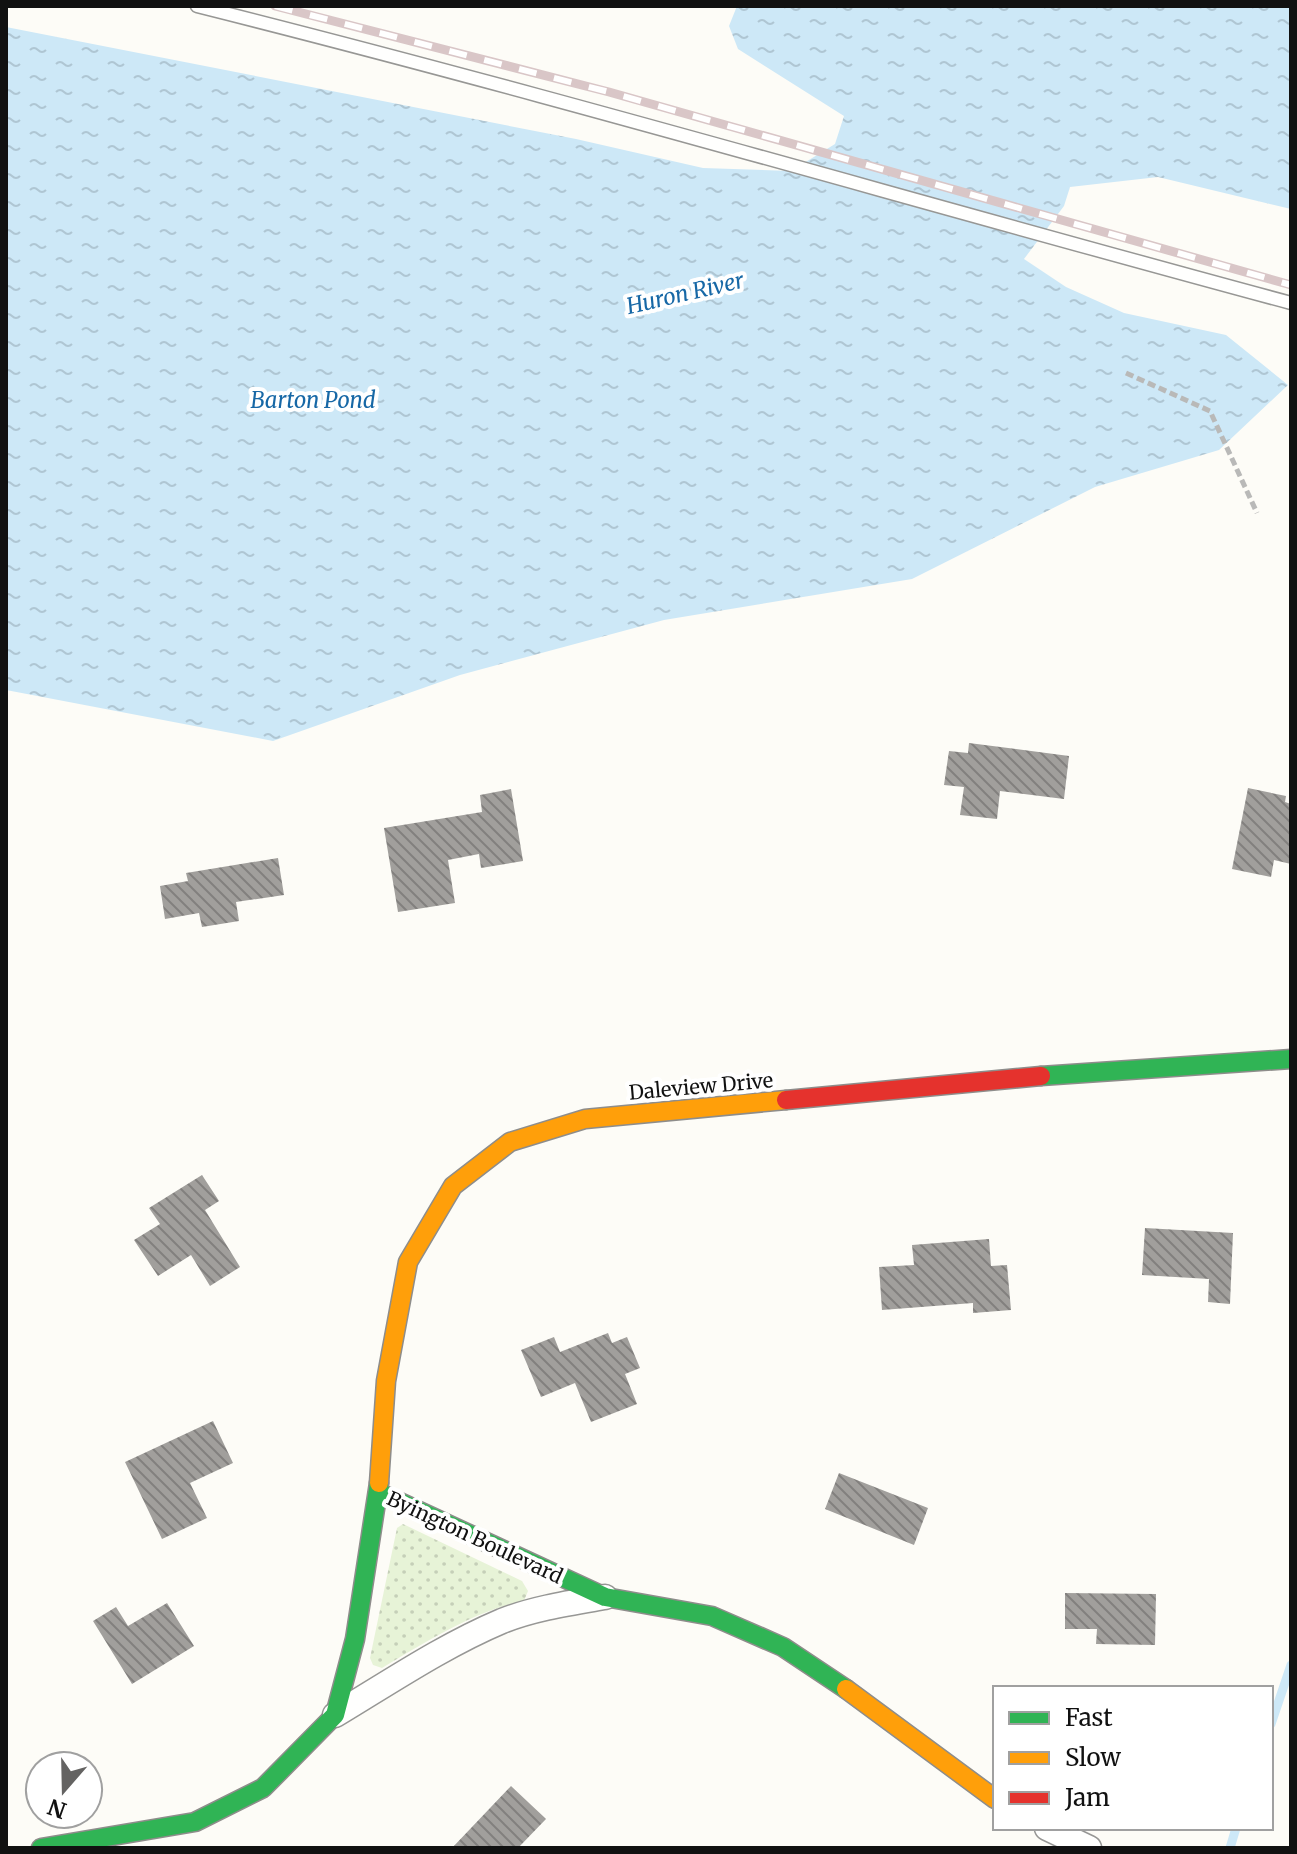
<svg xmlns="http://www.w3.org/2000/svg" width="1297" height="1854" font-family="Merriweather,serif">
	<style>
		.grass { fill: url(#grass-dots) }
		.water { fill: url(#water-ripples) }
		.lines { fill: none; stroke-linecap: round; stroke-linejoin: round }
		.stream { stroke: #cde8f7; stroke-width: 9 }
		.building { fill: url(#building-back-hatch) }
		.lane-casing { stroke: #979795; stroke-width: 15 }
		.street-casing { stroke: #979795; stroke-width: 27 }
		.fast-casing { stroke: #8e8d8b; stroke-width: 21 }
		.slow-casing { stroke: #8e8d8b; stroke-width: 21 }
		.jam-casing { stroke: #8e8d8b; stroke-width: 21 }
		.path { stroke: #b9b9b8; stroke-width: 5; stroke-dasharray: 8 4; stroke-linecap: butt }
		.lane { stroke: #fffffe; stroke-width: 12 }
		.street { stroke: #fffffe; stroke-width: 24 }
		.fast { stroke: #30b455; stroke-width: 18 }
		.slow { stroke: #ff9f0a; stroke-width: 18 }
		.jam { stroke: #e5322d; stroke-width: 18 }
		.rail-casing { stroke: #d9c6c7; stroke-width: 9 }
		.rail { stroke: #fff; stroke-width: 6; stroke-dasharray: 18; stroke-linecap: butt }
		.labels { text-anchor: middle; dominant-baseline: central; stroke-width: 8; stroke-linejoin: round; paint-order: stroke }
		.street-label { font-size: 20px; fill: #111; stroke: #fff }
		.water-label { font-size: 22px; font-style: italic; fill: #1768a6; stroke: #fff }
	</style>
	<defs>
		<pattern id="grass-dots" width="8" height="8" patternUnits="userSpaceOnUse" patternTransform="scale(2)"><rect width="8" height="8" fill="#e7f3d7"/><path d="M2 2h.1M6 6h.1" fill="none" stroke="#c5cfb8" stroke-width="1.8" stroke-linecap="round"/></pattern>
		<pattern id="water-ripples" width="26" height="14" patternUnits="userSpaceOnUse" patternTransform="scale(2)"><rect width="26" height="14" fill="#cde8f7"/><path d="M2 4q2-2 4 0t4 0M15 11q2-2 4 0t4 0" fill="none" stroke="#afc6d3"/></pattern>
		<pattern id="building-back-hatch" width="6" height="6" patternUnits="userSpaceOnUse" patternTransform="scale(2)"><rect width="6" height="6" fill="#a19f9c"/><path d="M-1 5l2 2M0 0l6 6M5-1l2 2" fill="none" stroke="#82807e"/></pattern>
	</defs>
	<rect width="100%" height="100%" fill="#fdfcf7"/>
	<path class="grass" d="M403 1524 522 1581 528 1591 524 1601C474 1611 426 1642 382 1668L373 1665 370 1658 397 1528Z"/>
	<path class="water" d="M737 6H1291V209L1158 177 1070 187 1064 206 1024 259 1066 287 1124 313 1226 335 1288 385 1219 450 1095 487 912 579 664 620 460 675 273 741 6 690V27L576 139 703 168 791 171 835 144 844 116 738 49 729 26Z"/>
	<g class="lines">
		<path class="stream" d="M1271 1724 1291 1665
			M1230 1848 1236 1828"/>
	</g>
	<path class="building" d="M969 743 1069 756 1064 799 1000 791 997 819 960 815 964 787 944 785 949 751 968 753Z
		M1248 788 1286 796 1285 802 1291 804V864L1274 860 1271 877 1232 869Z
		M511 789 523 861 481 868 479 854 448 860 455 903 398 912 384 828 482 812 480 795Z
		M278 858 284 895 236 902 239 921 202 927 199 913 165 919 160 886 188 881 186 873Z
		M202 1175 219 1201 205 1210 240 1267 210 1286 191 1255 158 1276 134 1240 160 1224 149 1208Z
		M1145 1228 1233 1233 1230 1304 1208 1302 1209 1279 1142 1275Z
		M989 1239 991 1266 1007 1265 1011 1310 973 1313V1303L882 1310 879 1267 914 1265 912 1245Z
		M608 1333 612 1343 627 1337 640 1368 625 1374 637 1404 591 1422 575 1383 541 1397 521 1350 554 1337 560 1352Z
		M213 1421 233 1463 190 1483 207 1518 162 1539 125 1462Z
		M839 1473 928 1508 914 1545 825 1509Z
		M1065 1593 1156 1594 1155 1645 1096 1644 1097 1629H1065Z
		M167 1603 194 1646 132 1684 93 1621 116 1607 128 1626Z
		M511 1786 546 1819 518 1848H452Z"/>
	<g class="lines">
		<g class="lane-casing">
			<path id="lane" d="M197 6C564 98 926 205 1291 303"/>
		</g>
		<g class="street-casing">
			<path id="street" d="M335 1715C390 1682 443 1646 502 1621 535 1608 570 1603 605 1597
				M1047 1828 1089 1848"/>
		</g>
		<g class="fast-casing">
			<path id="fast" d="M1041 1076 1291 1059
				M378 1492 605 1597 712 1616 783 1647 846 1689
				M41 1848 195 1822 263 1788 335 1715 355 1639 379 1483"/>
		</g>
		<g class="slow-casing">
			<path id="slow" d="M379 1483 386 1381 408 1262 453 1186 510 1142 585 1119 786 1100
				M846 1689 995 1799"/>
		</g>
		<g class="jam-casing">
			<path id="jam" d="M786 1100 1041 1076"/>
		</g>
		<path class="path" d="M1126 373 1210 411 1257 513"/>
		<use href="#lane" class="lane"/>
		<use href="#street" class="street"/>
		<use href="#fast" class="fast"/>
		<use href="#slow" class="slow"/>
		<use href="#jam" class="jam"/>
		<g class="rail-casing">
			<path id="rail" d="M275 6 609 92 1291 285"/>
		</g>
		<use href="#rail" class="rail"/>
	</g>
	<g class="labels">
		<g class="street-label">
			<text transform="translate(701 1086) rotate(-5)">Daleview Drive</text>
			<text transform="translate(475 1537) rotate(25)">Byington Boulevard</text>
		</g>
		<g class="water-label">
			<text transform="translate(685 293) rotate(-13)">Huron River</text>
			<text x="313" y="400">Barton Pond</text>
		</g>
	</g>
	<rect width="1297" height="1854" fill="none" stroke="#111111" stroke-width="16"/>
	<rect x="993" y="1686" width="280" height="144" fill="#ffffff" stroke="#a0a0a0" stroke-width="2"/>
	<rect x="1009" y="1712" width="40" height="12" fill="#30b455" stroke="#a0a0a0" stroke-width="2"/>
	<text x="1065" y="1726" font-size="24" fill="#111111">Fast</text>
	<rect x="1009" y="1752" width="40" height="12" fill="#ff9f0a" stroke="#a0a0a0" stroke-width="2"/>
	<text x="1065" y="1766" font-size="24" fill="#111111">Slow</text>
	<rect x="1009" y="1792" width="40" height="12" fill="#e5322d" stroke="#a0a0a0" stroke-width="2"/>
	<text x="1065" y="1806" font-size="24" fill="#111111">Jam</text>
	<g transform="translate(64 1790) rotate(200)"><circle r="38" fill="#ffffff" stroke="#a0a0a0" stroke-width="2"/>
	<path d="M0-6L14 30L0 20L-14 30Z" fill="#646362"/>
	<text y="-12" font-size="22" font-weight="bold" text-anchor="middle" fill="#111111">N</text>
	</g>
</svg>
